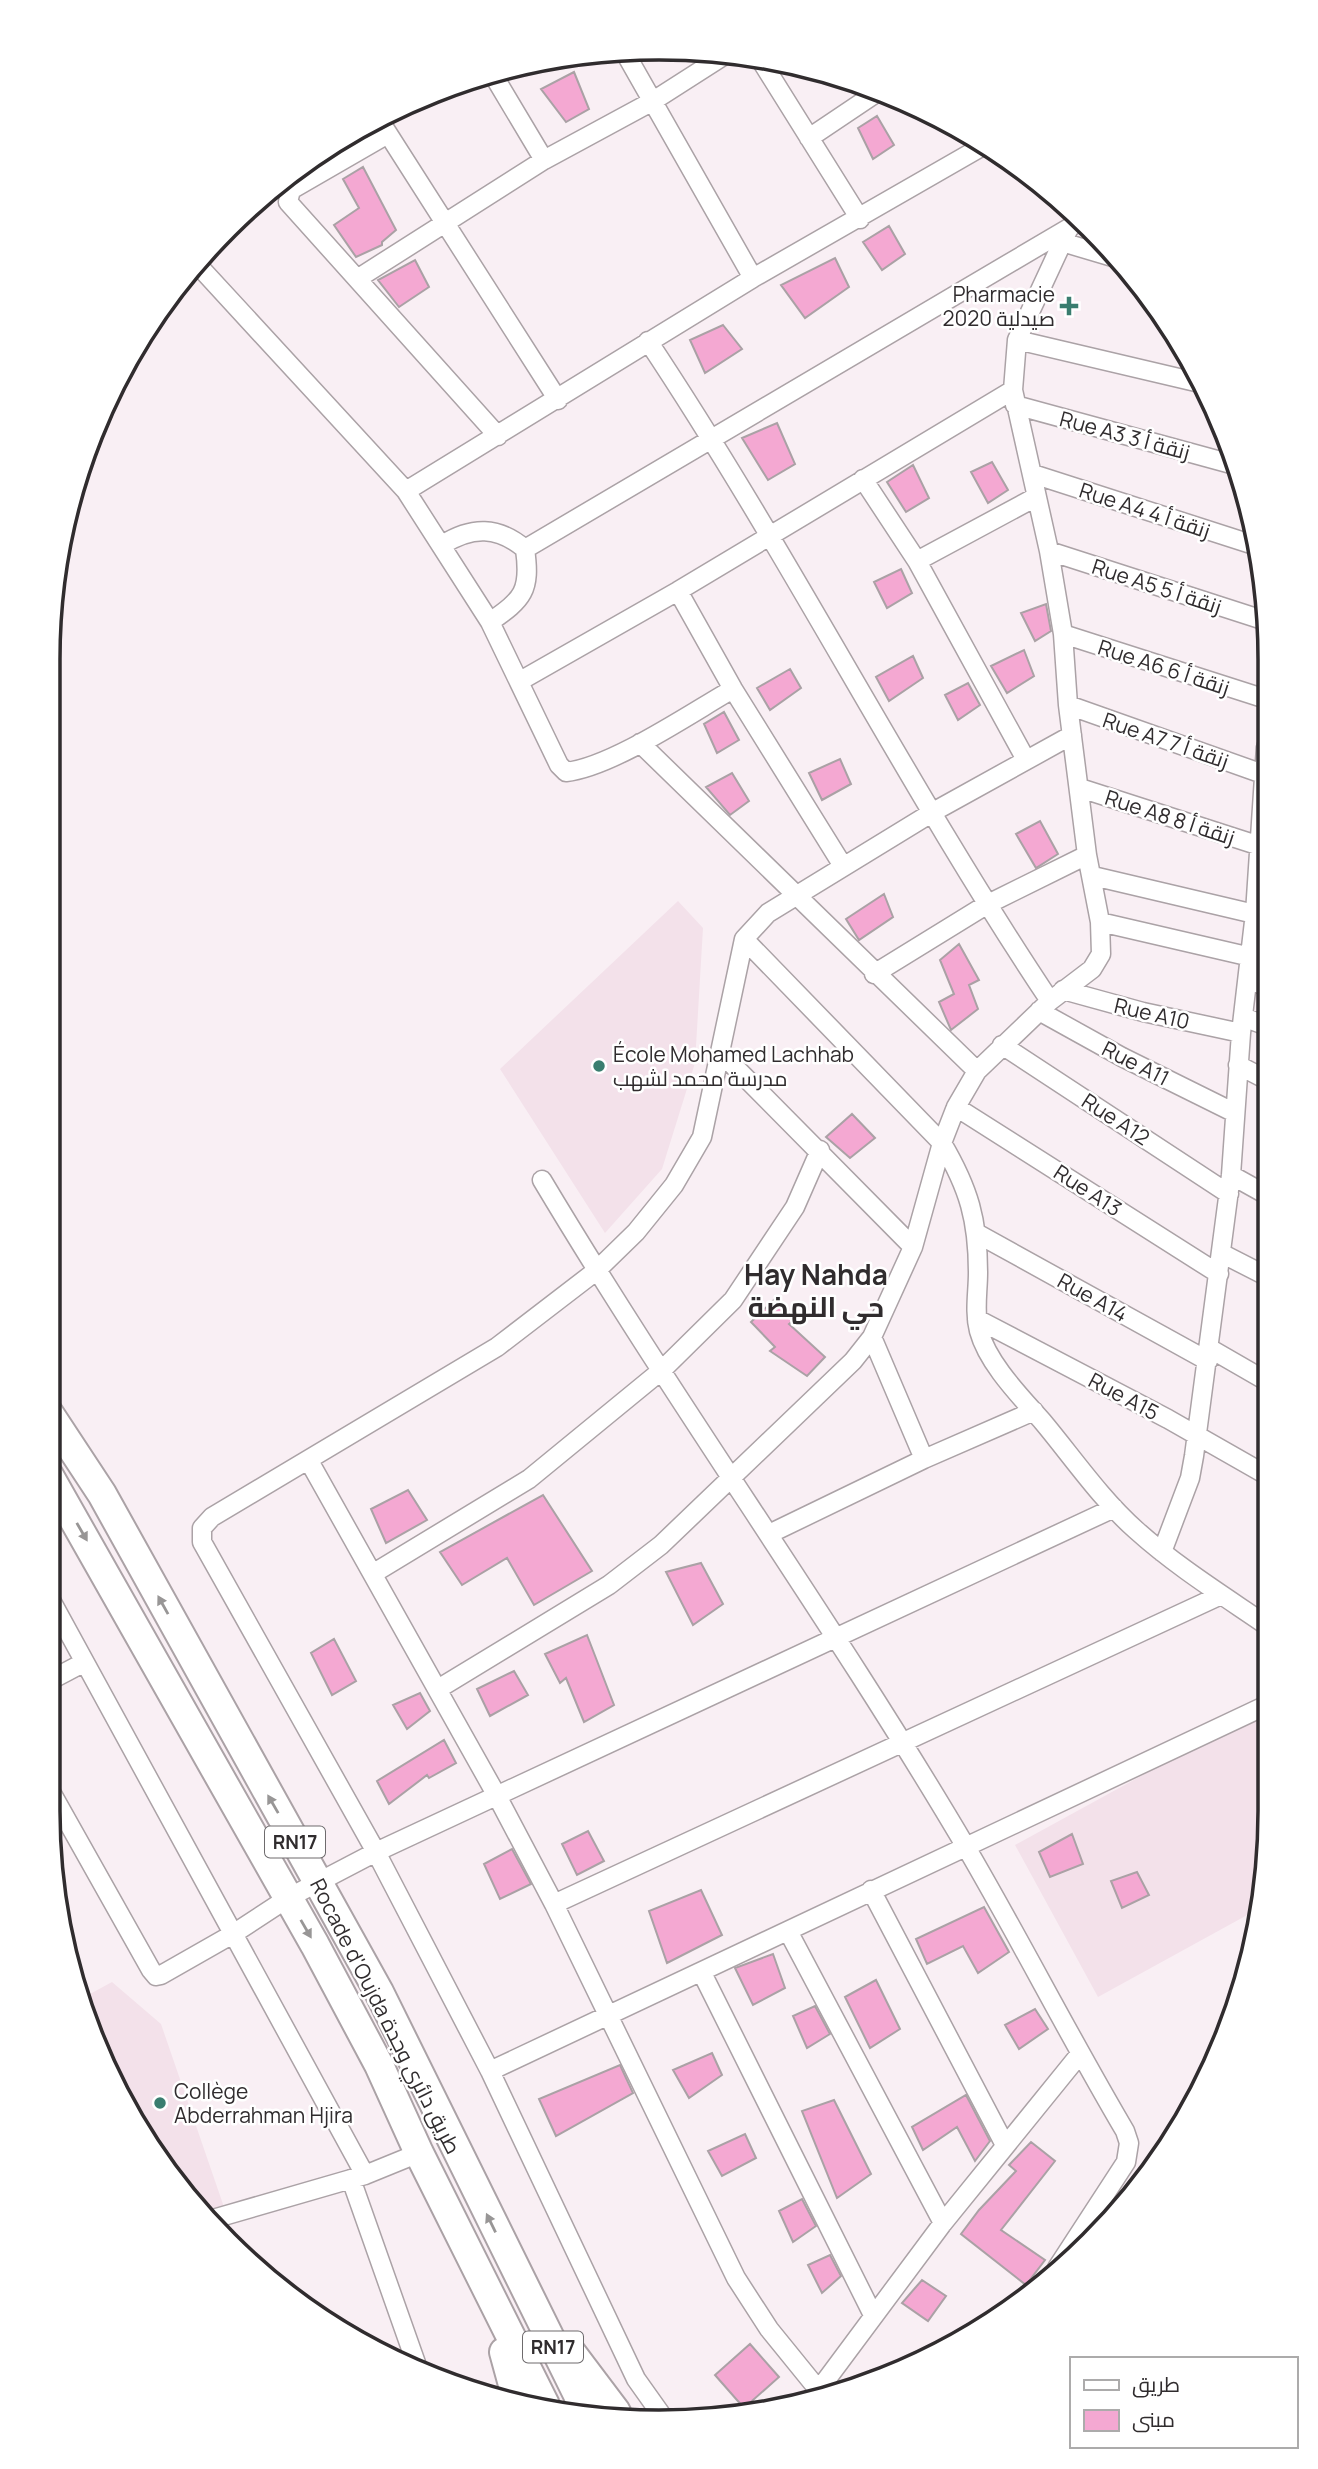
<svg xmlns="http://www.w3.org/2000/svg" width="1318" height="2469" font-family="Manrope,Cairo,sans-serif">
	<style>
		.built { fill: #f3e1ea }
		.building { fill: #f4a8d2; stroke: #aaa1a5; stroke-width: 2 }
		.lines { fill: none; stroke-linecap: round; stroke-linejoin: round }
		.minor-casing { stroke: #aba2a6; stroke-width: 21 }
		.trunk-casing { stroke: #aba2a6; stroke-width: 32 }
		.minor { stroke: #fff; stroke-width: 18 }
		.trunk { stroke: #fff; stroke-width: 28 }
		.oneway { fill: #989696 }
		.poi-dot { fill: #397d6f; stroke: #fff; stroke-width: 2.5 }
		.labels { text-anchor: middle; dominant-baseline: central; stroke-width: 5; stroke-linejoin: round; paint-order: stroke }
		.shield { fill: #fff; stroke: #6e6b6d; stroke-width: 2 }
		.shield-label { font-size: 19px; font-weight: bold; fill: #302c2e }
		.poi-label { font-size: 21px; fill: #302c2e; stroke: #fff; text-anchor: start }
		.street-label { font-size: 21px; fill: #302c2e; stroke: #fff }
		.district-label { font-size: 28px; font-weight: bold; fill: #302c2e; stroke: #fff }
		.rim { fill: none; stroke: #302c2e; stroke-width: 3.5 }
	</style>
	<rect width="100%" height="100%" fill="#f9eff4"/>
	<path class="built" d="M678 901 703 928 695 1063 662 1169 605 1233 500 1069Z
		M1269 1706V1850L1260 1908 1098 1997 1015 1845Z
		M112 1982 161 2024 225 2210 209 2215 174 2183 80 2007 79 2000Z"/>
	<path class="building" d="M574 72 589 109 566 122 541 89Z
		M877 116 894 145 873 159 858 128Z
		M363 167 396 230 382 242V245L356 257 334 225 359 208 343 179Z
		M889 226 905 254 882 270 863 242Z
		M835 258 849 287 805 318 781 285Z
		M415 260 429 287 399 307 378 280Z
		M723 325 742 349 705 373 690 340Z
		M777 423 795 464 768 480 742 438Z
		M992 462 1008 490 988 503 971 472Z
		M913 465 929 498 906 512 887 482Z
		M901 569 912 593 887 608 874 582Z
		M1046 604 1051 631 1035 641 1021 613Z
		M1024 650 1034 676 1007 693 991 666Z
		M913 656 923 678 889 701 876 677Z
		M790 669 801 688 770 710 757 688Z
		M968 683 980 705 958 720 945 695Z
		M724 712 739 740 717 753 704 724Z
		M840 759 851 784 822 800 809 773Z
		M732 773 749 801 730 815 706 787Z
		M1040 821 1058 854 1036 868 1016 834Z
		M884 894 893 917 859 940 846 919Z
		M959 944 979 980 969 985 978 1009 951 1030 939 1002 954 994 940 960Z
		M852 1114 875 1138 850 1158 826 1137Z
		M774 1300 794 1320 789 1324 825 1357 807 1376 770 1351 775 1347 751 1322Z
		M408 1490 427 1520 386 1543 371 1509Z
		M543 1495 592 1571 534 1605 507 1558 462 1585 440 1552Z
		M701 1563 723 1604 693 1625 666 1572Z
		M587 1635 614 1705 584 1722 566 1678 560 1683 545 1654Z
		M334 1639 356 1681 332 1695 311 1653Z
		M514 1671 528 1695 490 1716 477 1689Z
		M420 1693 430 1711 407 1729 393 1705Z
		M444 1740 456 1763 429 1778 427 1775 389 1804 377 1781Z
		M588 1831 604 1861 577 1875 562 1844Z
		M1072 1834 1083 1864 1050 1877 1039 1852Z
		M512 1849 531 1884 500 1899 484 1864Z
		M1137 1872 1149 1895 1122 1908 1111 1881Z
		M701 1890 722 1935 667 1963 649 1911Z
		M984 1907 1009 1952 978 1973 963 1946 927 1964 916 1939Z
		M773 1954 785 1988 753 2005 735 1968Z
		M876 1980 900 2029 870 2048 845 1997Z
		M815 2006 830 2034 807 2048 793 2016Z
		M1035 2009 1048 2029 1019 2049 1005 2025Z
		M712 2053 722 2075 689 2098 673 2070Z
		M620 2065 633 2093 556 2136 539 2099Z
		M966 2095 990 2141 975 2161 957 2127 923 2150 912 2127Z
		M834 2100 871 2174 837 2198 802 2111Z
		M745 2134 756 2158 722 2176 708 2151Z
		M1031 2142 1055 2161 1001 2230 1045 2260 1026 2285 961 2234 979 2210 1016 2171 1009 2165Z
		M802 2199 816 2226 793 2242 779 2211Z
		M830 2255 841 2276 822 2293 808 2265Z
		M922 2280 946 2296 928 2321 902 2303Z
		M750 2344 779 2377 744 2408 715 2375Z"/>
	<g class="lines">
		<g class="minor-casing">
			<path id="minor" d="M624 51 753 278
				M760 59 860 219
				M492 73 544 160
				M378 118 558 400
				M388 134 291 190 288 202 498 436
				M809 138 879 91
				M1062 242 1119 259
				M196 263 406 491 490 622 559 765 566 772C612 767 691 713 733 689
				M357 279 544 160 653 101 728 53
				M1017 340 1200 383
				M648 341C791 556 907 787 1050 1001
				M1015 405 1235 465
				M1033 474 1257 546
				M863 479 917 561 1025 758
				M406 491 753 278 983 146
				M442 545C472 526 498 526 525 549 531 591 523 599 490 622
				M525 549 1069 228
				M1049 551 1266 621
				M917 561 1036 497
				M678 591 733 689 843 866
				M1063 634 1266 699
				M520 681 678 591 1013 390
				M1068 705 1263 774
				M640 743 977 1071
				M1080 788 1260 846
				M1093 876 1263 916
				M1100 922 1251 957
				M744 939 942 1143C969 1189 978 1220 978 1273 978 1292 974 1312 979 1331 988 1364 1021 1397 1043 1422 1073 1458 1101 1499 1136 1530 1177 1567 1224 1596 1269 1627
				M874 974 986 905 1087 855
				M1248 979 1267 987
				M1063 990 1143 1012 1241 1033
				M1039 1011 1122 1057 1235 1113
				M1243 1017 1267 1026
				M1002 1045 1229 1194
				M722 1054 913 1247
				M1238 1065 1267 1080
				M956 1107 1219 1274
				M1231 1175 1267 1195
				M542 1180C677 1406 832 1620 966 1847 1021 1941 1070 2038 1125 2131L1129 2143 1126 2162 1057 2268
				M978 1234 1208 1361
				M1221 1253 1268 1277
				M977 1319 1168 1419 1268 1476
				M872 1337 924 1459
				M1209 1348 1268 1382
				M309 1461 497 1796 554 1904 736 2278 769 2329 825 2398
				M769 1534 924 1459 1034 1411
				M1162 1552 1190 1478 1194 1456 1231 1175 1241 1033 1255 913 1266 747
				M374 1573 529 1479 662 1370 733 1300 795 1207 820 1150
				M47 1593 365 2175
				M47 1682 83 1663
				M438 1689 609 1585 661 1545 853 1361 872 1337 913 1247 942 1143 956 1107 977 1071 1050 1001 1092 969 1101 954 1100 922 1087 855 1068 705 1063 634 1049 551 1013 390 1017 340 1069 228 1081 219
				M47 1785 151 1970 156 1976 161 1975 233 1934 288 1898 376 1852 1114 1508
				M871 1890 1005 2145
				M554 1904 1221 1595
				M788 1931 943 2223
				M702 1973 873 2315
				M490 2071 1269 1704
				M351 2179 416 2363
				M213 2219 365 2175 419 2153
				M818 2391 943 2223 1080 2054
				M663 2417 636 2379 490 2071 376 1852 202 1542V1528L212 1517 497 1347 596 1271 636 1232 674 1185 702 1137 744 939 768 913 933 812 1072 735"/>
		</g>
		<g class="trunk-casing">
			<path id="trunk" d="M48 1412 102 1494 379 1992 585 2409
				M48 1474 315 1945 379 2065 419 2153 545 2405
				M570 2351 616 2412
				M504 2352 518 2403"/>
		</g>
		<use href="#minor" class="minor"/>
		<use href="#trunk" class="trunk"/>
	</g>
	<defs><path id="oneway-solid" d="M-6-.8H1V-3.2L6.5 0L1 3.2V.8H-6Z" transform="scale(1.75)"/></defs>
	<g class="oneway">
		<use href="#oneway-solid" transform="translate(82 1532) rotate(60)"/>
		<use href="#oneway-solid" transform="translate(163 1605) rotate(-119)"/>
		<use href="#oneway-solid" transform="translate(273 1804) rotate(-120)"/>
		<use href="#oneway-solid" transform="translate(306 1929) rotate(60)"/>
		<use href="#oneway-solid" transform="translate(491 2223) rotate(-116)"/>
	</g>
	<g class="poi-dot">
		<path d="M1065.5 295.5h7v7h7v7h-7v7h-7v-7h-7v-7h7z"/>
		<circle cx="599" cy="1066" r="7"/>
		<circle cx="160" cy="2103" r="7"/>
	</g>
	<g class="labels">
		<g class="shield">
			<rect x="265" y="1826.5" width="60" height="31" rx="5"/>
			<rect x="523" y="2331.5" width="60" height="31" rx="5"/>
		</g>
		<g class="shield-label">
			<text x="295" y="1842">RN17</text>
			<text x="553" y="2347">RN17</text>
		</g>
		<g class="poi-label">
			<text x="1055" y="294" text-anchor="end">Pharmacie<tspan x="1055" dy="24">2020 صيدلية</tspan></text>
			<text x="613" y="1054">École Mohamed Lachhab<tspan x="613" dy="24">مدرسة محمد لشهب</tspan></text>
			<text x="174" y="2091">Collège<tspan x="174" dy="24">Abderrahman Hjira</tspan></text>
		</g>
		<g class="street-label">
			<text transform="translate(1125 435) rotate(15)">Rue A3 زنقة أ 3</text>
			<text transform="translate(1145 510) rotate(18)">Rue A4 زنقة أ 4</text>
			<text transform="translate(1157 586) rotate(18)">Rue A5 زنقة أ 5</text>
			<text transform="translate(1164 667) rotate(18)">Rue A6 زنقة أ 6</text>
			<text transform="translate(1166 740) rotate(19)">Rue A7 زنقة أ 7</text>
			<text transform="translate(1170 817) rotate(18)">Rue A8 زنقة أ 8</text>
			<text transform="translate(1152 1013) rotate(13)">Rue A10</text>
			<text transform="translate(1136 1063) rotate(27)">Rue A11</text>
			<text transform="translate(1116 1119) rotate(33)">Rue A12</text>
			<text transform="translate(1088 1190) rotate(33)">Rue A13</text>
			<text transform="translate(1093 1297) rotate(29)">Rue A14</text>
			<text transform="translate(1124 1396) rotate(28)">Rue A15</text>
			<text transform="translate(386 2016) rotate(63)">Rocade d'Oujda طريق دائري وجدة</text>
		</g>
		<g class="district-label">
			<text x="816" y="1274">Hay Nahda<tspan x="816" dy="32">حي النهضة</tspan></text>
		</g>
	</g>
	<path d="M0 0H1318V2469H0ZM659 60H659A599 599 0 0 1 1258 659V1811A599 599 0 0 1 659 2410H659A599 599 0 0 1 60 1811V659A599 599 0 0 1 659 60Z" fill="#fff" fill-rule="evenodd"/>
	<path class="rim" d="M659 60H659A599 599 0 0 1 1258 659V1811A599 599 0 0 1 659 2410H659A599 599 0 0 1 60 1811V659A599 599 0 0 1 659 60Z"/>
	<rect x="1070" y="2357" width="228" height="91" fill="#ffffff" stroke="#acabab" stroke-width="2"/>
	<rect x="1084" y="2380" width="35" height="10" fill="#ffffff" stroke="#acabab" stroke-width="2"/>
	<text x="1132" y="2392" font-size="21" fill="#302c2e">طريق</text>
	<rect x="1084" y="2410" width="35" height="21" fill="#f4a8d2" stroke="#acabab" stroke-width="2"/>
	<text x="1132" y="2427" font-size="21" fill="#302c2e">مبنى</text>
</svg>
